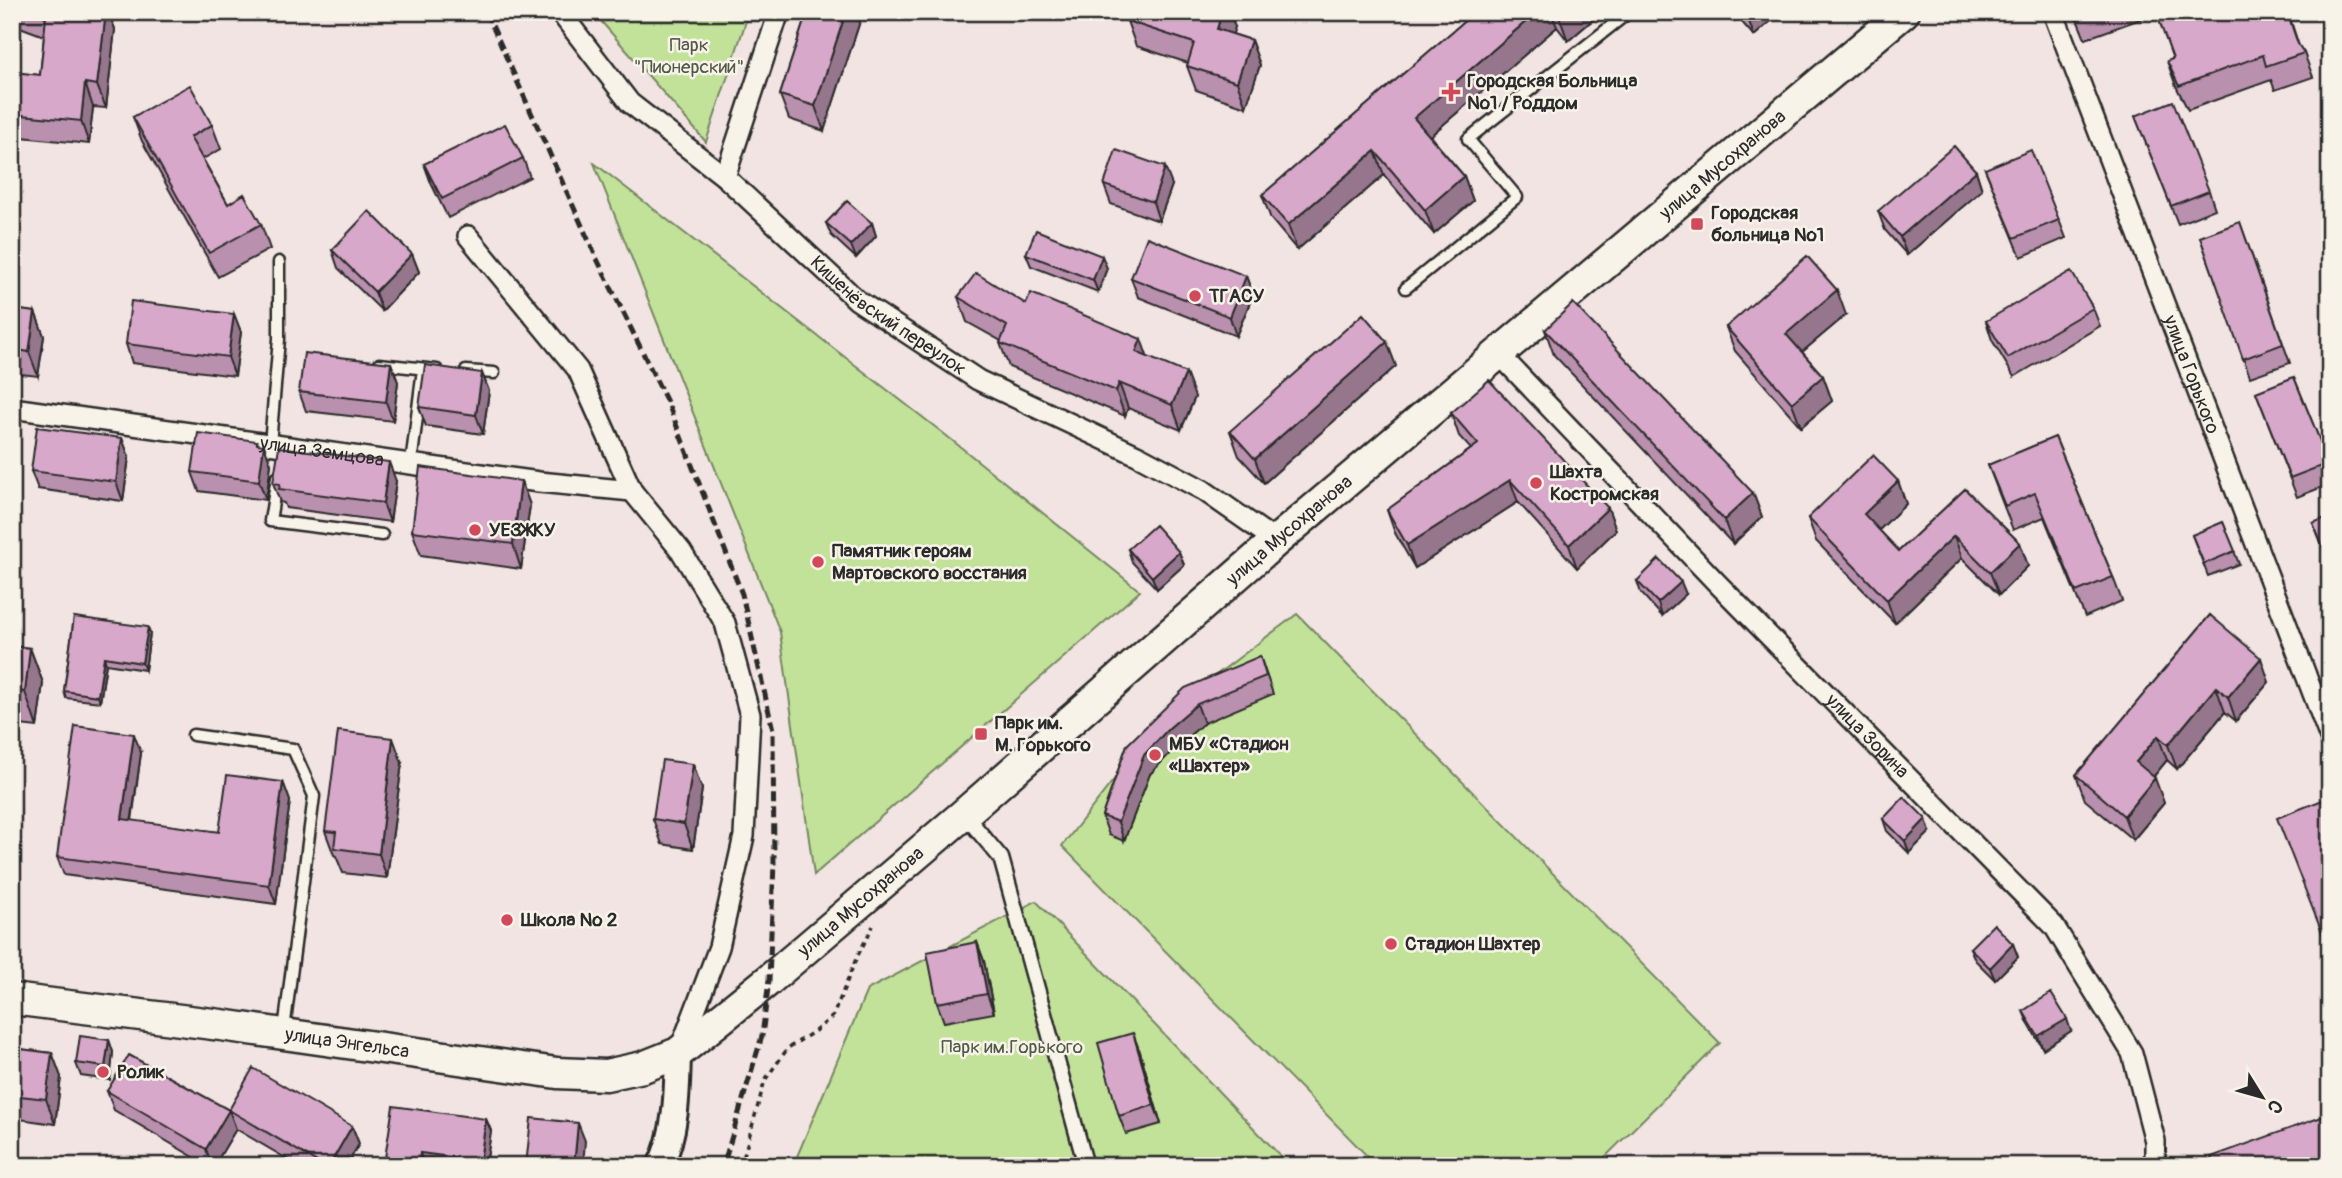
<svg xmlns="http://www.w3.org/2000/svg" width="2342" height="1178" font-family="Pangolin,sans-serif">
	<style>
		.green { fill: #c2e29a; stroke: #768662; stroke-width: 2 }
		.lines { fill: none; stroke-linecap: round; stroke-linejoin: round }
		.service-casing { stroke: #2b2b2b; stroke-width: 15 }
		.pedestrian-casing { stroke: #2b2b2b; stroke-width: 19 }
		.minor-casing { stroke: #2b2b2b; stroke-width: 24 }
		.tertiary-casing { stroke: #2b2b2b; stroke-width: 30 }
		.primary-casing { stroke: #2b2b2b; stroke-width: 35 }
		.path { stroke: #2b2b2b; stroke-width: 3.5; stroke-dasharray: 5 5; stroke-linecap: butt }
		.service { stroke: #f7f3e8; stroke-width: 10 }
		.pedestrian { stroke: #f7f3e8; stroke-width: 14 }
		.minor { stroke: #f7f3e8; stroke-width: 19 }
		.tertiary { stroke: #f7f3e8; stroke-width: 24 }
		.primary { stroke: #f7f3e8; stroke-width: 30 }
		.rail { stroke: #2b2b2b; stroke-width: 5; stroke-dasharray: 10 5; stroke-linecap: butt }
		.wall { fill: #b990ad; stroke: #2b2b2b; stroke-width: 2 }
		.shaded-wall { fill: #96768d; stroke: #2b2b2b; stroke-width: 2 }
		.building { fill: #d7a8c9; stroke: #2b2b2b; stroke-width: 2 }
		.poi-dot { fill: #d1495b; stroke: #f7f3e8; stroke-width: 2.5 }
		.labels { text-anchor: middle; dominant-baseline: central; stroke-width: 5; stroke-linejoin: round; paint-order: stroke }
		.park-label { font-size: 19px; fill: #515947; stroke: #f7f3e8 }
		.poi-label { font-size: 19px; font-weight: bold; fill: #2b2b2b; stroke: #f7f3e8; text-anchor: start }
		.street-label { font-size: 19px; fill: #2b2b2b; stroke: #f7f3e8 }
	</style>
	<rect width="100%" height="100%" fill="#f1e4e2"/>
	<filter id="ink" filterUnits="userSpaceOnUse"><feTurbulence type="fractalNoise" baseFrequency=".0143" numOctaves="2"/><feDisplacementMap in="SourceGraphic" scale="14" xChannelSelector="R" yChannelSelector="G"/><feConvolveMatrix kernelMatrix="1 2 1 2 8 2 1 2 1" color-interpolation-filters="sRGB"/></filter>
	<g filter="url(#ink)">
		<path class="green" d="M593 12H749L706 142Z
			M594 163 943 433 1140 591 814 875 780 632Z
			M1297 614 1720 1043 1596 1166H1377L1062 846 1166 713Z
			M1036 901 1290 1166H793L867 990Z"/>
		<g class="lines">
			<g class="service-casing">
				<path id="service" d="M1406 288 1517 197 1468 139 1629 12
					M379 364 437 370
					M466 371 494 373
					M270 444 279 339V262
					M411 464 423 369
					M277 477 270 521 382 535
					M193 735 293 749 314 796 284 1030"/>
			</g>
			<g class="pedestrian-casing">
				<path id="pedestrian" d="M964 814 1001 858 1086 1166"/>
			</g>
			<g class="minor-casing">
				<g id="minor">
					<path id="s1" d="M560 12 630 103 725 177 857 300 978 380 1137 455 1203 490 1276 541"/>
					<path id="s2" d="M2053 12 2330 738"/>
					<path d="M725 177 779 12"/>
					<path d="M468 236 578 370 632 491 681 551 725 623 750 715 744 836 719 947 681 1047"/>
					<path id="s3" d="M1498 353 1716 582 2054 926 2132 1053 2155 1141V1166"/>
					<path id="s4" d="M12 408 539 482 632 491"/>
				</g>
			</g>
			<g class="tertiary-casing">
				<path id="tertiary" d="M660 1166C677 1132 677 1090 678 1053"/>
			</g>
			<g class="primary-casing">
				<g id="primary">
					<path id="s5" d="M12 999 221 1025 557 1073 606 1075 643 1067 678 1053 769 980 964 814 1276 541 1904 12"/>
				</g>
			</g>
			<path class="path" d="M741 1166 765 1080 788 1048 815 1031 833 1016 856 959 873 926"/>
			<use href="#service" class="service"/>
			<use href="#pedestrian" class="pedestrian"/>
			<use href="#minor" class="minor"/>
			<use href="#tertiary" class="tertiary"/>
			<use href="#primary" class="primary"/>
			<path class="rail" d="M486 12 597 259 669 406 742 594 773 730 774 864 769 980 762 1036 723 1166"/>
		</g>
		<path class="wall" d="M12 12H108L115 29 106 108 93 107 89 144 12 136V72L40 75 44 36 12 24Z
			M807 12H863L824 131 789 119 780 95Z
			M1475 12H1602L1568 41 1557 27 1430 136 1464 176 1473 201 1434 234 1384 175 1297 250 1271 219 1262 195Z
			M1733 12H1781L1754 36Z
			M2074 12H2288L2299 46 2304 53 2313 77 2275 90 2271 80 2188 110 2176 86 2167 61 2173 59 2157 13 2085 39Z
			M1127 21 1235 27 1232 34 1251 40 1260 65 1246 107 1196 90 1187 66 1188 63 1136 46Z
			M2135 116 2209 191 2215 209 2178 224Z
			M133 117 212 125 221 149 203 159 228 204 261 224 270 249 218 277 142 141Z
			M523 158 530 177 448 218 431 183 424 164Z
			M1985 169 2059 220 2066 238 2021 257Z
			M1976 171 1982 190 1907 255 1885 230 1878 211Z
			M1104 185H1172L1159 221 1111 204Z
			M2240 222 2290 363 2250 377 2200 237Z
			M826 223H872L876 236 856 258 831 235Z
			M332 250 412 254 419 272 382 311 338 268Z
			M1026 254 1107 268 1098 292 1031 266Z
			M1246 276 1253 295 1236 336 1138 297 1131 278Z
			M958 297 1026 304 1147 357 1195 397 1181 430 1128 408 1125 416 1009 367 1000 343 1001 341 967 322Z
			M2093 308 2100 326 2014 377 1992 340 1986 321Z
			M12 309 35 312 44 336 38 376 12 373Z
			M234 314 241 332 235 376 132 363 126 344Z
			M1846 315 1802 352 1823 376 1832 401 1801 427 1735 351 1726 327Z
			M1545 330 1753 493 1762 517 1733 544 1554 355Z
			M391 363 398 382 393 421 306 411 299 392Z
			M1396 366 1264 483 1239 456 1230 431Z
			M482 373 489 391 483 434 426 426 419 407Z
			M2294 377 2330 466V484L2297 497 2256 392Z
			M1451 413 1608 508 1616 530 1577 568 1518 502 1415 568 1395 533 1387 510 1471 449 1459 436Z
			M2055 437 2113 577 2122 601 2085 617 2044 517 2013 530 1988 465Z
			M122 438 129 457 123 501 38 489 31 471Z
			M258 445 271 464 266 500 199 491 192 472Z
			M396 481 390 522 286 508 284 503 280 502 273 483Z
			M521 481 530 505 521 569 421 555 412 531Z
			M1898 481 1906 504 1879 530 1899 551 1965 489 2020 543 2028 566 1999 595 1962 558 1895 623 1816 541 1808 518Z
			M2223 522 2239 564 2208 576 2192 535Z
			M1128 549 1179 552 1184 565 1157 589 1132 562Z
			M1637 581 1686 594 1662 616 1641 593Z
			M2210 615 2269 682 2236 721 2225 712 2177 769 2167 760 2153 777 2164 803 2133 840 2085 800 2076 775Z
			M74 617 150 633 145 670 106 664 100 702 66 698 64 691Z
			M12 646 30 648 43 683 37 727 12 724Z
			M1260 656 1273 694 1204 723 1176 747 1150 774 1124 841 1109 835 1102 816 1127 745Z
			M141 753 132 821 219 832 283 782 290 801 276 904 64 875 57 857Z
			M402 763 387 878 343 873 336 856 334 855 325 831Z
			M702 789 693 849 662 844 653 819Z
			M1883 819 1930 832 1909 853 1887 831Z
			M977 942 984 961 994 1013 944 1022 937 1003Z
			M2013 944 2018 957 1995 980 1975 960 1970 948Z
			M2023 1011 2071 1031 2043 1049 2028 1023Z
			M109 1040 113 1052 110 1080 81 1076 76 1063Z
			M12 1048 52 1053 61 1077 55 1124 12 1118Z
			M1140 1052 1161 1124 1126 1134 1119 1116Z
			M107 1091 229 1110 352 1126 359 1144 346 1166H299L236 1129 214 1166H209L114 1110Z
			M486 1119 491 1131 486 1166H388L385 1158Z"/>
		<path class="shaded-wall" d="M106 12H108L115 29 106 108 97 85Z
			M846 12H863L824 131 815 106Z
			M1222 12H1229L1235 27 1226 54 1217 29Z
			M1537 12H1551L1557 27 1423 142 1414 118Z
			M1564 12H1602L1568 41 1559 16Z
			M1746 12H1781L1754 36Z
			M1251 40 1260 65 1246 107 1237 82Z
			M85 83 93 107 89 144 81 121Z
			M1375 151 1384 175 1297 250 1288 225Z
			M1165 167 1172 185 1159 221 1153 202Z
			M1976 171 1982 190 1907 255 1900 237Z
			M1464 176 1473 201 1434 234 1425 210Z
			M872 223 876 236 856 258 851 245Z
			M412 254 419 272 382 311 375 292Z
			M1102 256 1107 268 1098 292 1093 280Z
			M1246 276 1253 295 1236 336 1230 317Z
			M1837 290 1846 315 1795 358 1786 334Z
			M35 312 44 336 38 376 29 352Z
			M234 314 241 332 235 376 228 357Z
			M1141 339 1150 364 1136 352Z
			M1387 342 1396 366 1264 483 1255 459Z
			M391 363 398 382 393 421 386 402Z
			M482 373 489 391 483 434 476 415Z
			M1186 373 1195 397 1181 430 1172 405Z
			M1823 376 1832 401 1801 427 1792 403Z
			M1119 383 1128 408 1125 416 1116 391Z
			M122 438 129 457 123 501 116 482Z
			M257 441 262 456 264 445 271 464 266 500 259 481Z
			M389 462 396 481 390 522 383 503Z
			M1510 480 1518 502 1415 568 1407 545Z
			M521 481 530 505 521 569 513 544Z
			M1898 481 1906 504 1872 537 1864 514Z
			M1753 493 1762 517 1733 544 1724 520Z
			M1608 508 1616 530 1577 568 1569 545Z
			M1954 536 1962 558 1895 623 1887 600Z
			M2020 543 2028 566 1999 595 1990 572Z
			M1179 552 1184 565 1157 589 1152 577Z
			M1681 582 1686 594 1662 616 1658 603Z
			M148 627 150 633 145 670 142 663Z
			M30 648 43 683 37 727 25 692Z
			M104 657 106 664 100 702 98 696Z
			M2261 658 2269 682 2236 721 2228 697Z
			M2216 687 2225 712 2177 769 2168 745Z
			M1197 704 1204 723 1176 747 1150 774 1124 841 1118 822 1144 755 1169 728Z
			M134 734 141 753 129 838 122 819Z
			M2158 736 2167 760 2145 787 2136 762Z
			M393 738 402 763 387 878 379 854Z
			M693 764 702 789 693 849 684 824Z
			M2155 778 2164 803 2133 840 2124 816Z
			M283 782 290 801 276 904 269 885Z
			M1926 819 1930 832 1909 853 1905 841Z
			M977 942 984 961 994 1013 987 994Z
			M2013 944 2018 957 1995 980 1990 968Z
			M2067 1019 2071 1031 2043 1049 2038 1036Z
			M1133 1033 1140 1052 1161 1124 1154 1105Z
			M109 1040 113 1052 110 1080 105 1067Z
			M52 1053 61 1077 55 1124 46 1099Z
			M229 1110 236 1129 214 1166H212L206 1149Z
			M486 1119 491 1131 486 1166H482L480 1161Z
			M578 1123 585 1141 583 1166H574Z
			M352 1126 359 1144 346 1166H329Z
			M420 1153 424 1166H420L419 1162Z"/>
		<path class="building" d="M35 12H106L97 85 85 83 81 121 12 114V72L40 75 46 17Z
			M807 12H846L815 106 780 95Z
			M1130 12H1222L1217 29 1251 40 1237 82 1187 66 1194 43 1127 21Z
			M1475 12H1537L1414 118 1464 176 1425 210 1375 151 1288 225 1262 195Z
			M1556 12H1564L1559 16Z
			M2156 12H2287L2298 44 2304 53 2266 66 2263 55 2179 86 2167 61 2173 59Z
			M190 85 212 125 190 137 228 204 244 194 261 224 209 253 133 117Z
			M2173 101 2209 191 2171 206 2135 116Z
			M505 124 523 158 442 199 424 164Z
			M1954 146 1976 171 1900 237 1878 211Z
			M1116 150 1165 167 1153 202 1104 185Z
			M2031 150 2059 220 2014 238 1985 169Z
			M847 201 872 223 851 245 826 223Z
			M369 211 412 254 375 292 332 250Z
			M2240 222 2283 344 2243 359 2200 237Z
			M1036 230 1102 256 1093 280 1026 254Z
			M1147 237 1246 276 1230 317 1131 278Z
			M1807 256 1837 290 1786 334 1823 376 1792 403 1726 327Z
			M2071 271 2093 308 2008 358 1986 321Z
			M976 273 1026 304 1031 293 1141 339 1136 352 1186 373 1172 405 1119 383 1116 391 1000 343 1007 326 958 297Z
			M131 301 234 314 228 357 126 344Z
			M1573 303 1753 493 1724 520 1545 330Z
			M12 309 35 312 29 352 12 349Z
			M1363 314 1387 342 1255 459 1230 431Z
			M304 353 391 363 386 402 299 392Z
			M425 365 482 373 476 415 419 407Z
			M2294 377 2329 463 2290 478 2256 392Z
			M1489 380 1608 508 1569 545 1510 480 1407 545 1387 510 1478 444 1451 413Z
			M37 427 122 438 116 482 31 471Z
			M198 433 257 441V444L264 445 259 481 192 472Z
			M2055 437 2113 577 2076 592 2035 493 2005 506 1988 465Z
			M279 447 389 462 383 503 279 489 280 484 273 483Z
			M1873 455 1898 481 1864 514 1899 551 1965 489 2020 543 1990 572 1954 536 1887 600 1808 518Z
			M420 467 521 481 513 544 412 531Z
			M2330 516V564L2313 523Z
			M2223 522 2235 551 2204 564 2192 535Z
			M1155 525 1179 552 1152 577 1128 549Z
			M1659 559 1681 582 1658 603 1637 581Z
			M2210 615 2261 658 2228 697 2216 687 2168 745 2158 736 2136 762 2155 778 2124 816 2076 775Z
			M74 617 148 627 142 663 104 657 98 696 64 691Z
			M12 646 30 648 25 692 12 690Z
			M1260 656 1266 676 1197 704 1169 728 1144 755 1118 822 1102 816 1127 745 1185 688Z
			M75 726 134 734 122 819 219 832 227 775 283 782 269 885 57 857Z
			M338 731 393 738 379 854 334 848 336 832 325 831Z
			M662 760 693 764 684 824 653 819Z
			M1904 797 1926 819 1905 841 1883 819Z
			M2325 799 2330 811V953L2277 818Z
			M1994 924 2013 944 1990 968 1970 948Z
			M977 942 987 994 937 1003 927 952Z
			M2051 993 2067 1019 2038 1036 2023 1011Z
			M1133 1033 1154 1105 1119 1116 1098 1043Z
			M80 1036 109 1040 105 1067 76 1063Z
			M12 1048 52 1053 46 1099 12 1095Z
			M129 1055 229 1110 206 1149 107 1091Z
			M253 1068 352 1126 329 1166H324L229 1110Z
			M393 1106 486 1119 480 1161 420 1153 419 1162 385 1158Z
			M2330 1114V1166H2214L2211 1157Z
			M531 1118 578 1123 574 1166H526Z"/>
	</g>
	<g class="poi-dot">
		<path d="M1447.5 81.5h7v7h7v7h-7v7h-7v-7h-7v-7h7z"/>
		<rect x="1690" y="217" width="14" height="14" rx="3.5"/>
		<circle cx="1195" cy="296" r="7"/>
		<circle cx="1536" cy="483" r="7"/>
		<circle cx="475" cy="530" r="7"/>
		<circle cx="818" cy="562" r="7"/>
		<rect x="974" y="727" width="14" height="14" rx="3.5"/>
		<circle cx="1155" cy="755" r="7"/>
		<circle cx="507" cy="920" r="7"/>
		<circle cx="1391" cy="944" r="7"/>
		<circle cx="103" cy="1072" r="7"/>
	</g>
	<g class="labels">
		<g class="park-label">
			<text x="689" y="45">Парк<tspan x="689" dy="22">"Пионерский"</tspan></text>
			<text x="1012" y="1047">Парк им.Горького</text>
		</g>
		<g class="poi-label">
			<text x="1467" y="81">Городская Больница<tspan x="1467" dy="22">№1 / Роддом</tspan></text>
			<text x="1711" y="213">Городская<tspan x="1711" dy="22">больница №1</tspan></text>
			<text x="1209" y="296">ТГАСУ</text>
			<text x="1550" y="472">Шахта<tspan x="1550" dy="22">Костромская</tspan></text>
			<text x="489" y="530">УЕЗЖКУ</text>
			<text x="832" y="551">Памятник героям<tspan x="832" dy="22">Мартовского восстания</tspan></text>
			<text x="995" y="723">Парк им.<tspan x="995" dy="22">М. Горького</tspan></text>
			<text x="1169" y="744">МБУ «Стадион<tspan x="1169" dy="22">«Шахтер»</tspan></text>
			<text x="521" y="920">Школа № 2</text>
			<text x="1405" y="944">Стадион Шахтер</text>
			<text x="117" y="1072">Ролик</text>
		</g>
		<g class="street-label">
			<text stroke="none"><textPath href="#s5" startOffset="2046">улица Мусохранова</textPath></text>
			<text stroke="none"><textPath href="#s1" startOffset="450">Кишенёвский переулок</textPath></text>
			<text stroke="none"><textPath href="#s2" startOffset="388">улица Горького</textPath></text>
			<text stroke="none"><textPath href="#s4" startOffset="313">улица Земцова</textPath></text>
			<text stroke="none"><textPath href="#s5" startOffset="1479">улица Мусохранова</textPath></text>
			<text stroke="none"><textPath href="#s3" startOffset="532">улица Зорина</textPath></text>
			<text stroke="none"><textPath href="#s5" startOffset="912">улица Мусохранова</textPath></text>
			<text stroke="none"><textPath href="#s5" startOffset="338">улица Энгельса</textPath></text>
		</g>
	</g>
	<rect width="2342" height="1178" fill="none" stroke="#f7f3e8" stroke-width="42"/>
	<rect x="21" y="21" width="2300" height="1136" fill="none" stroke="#2b2b2b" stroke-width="2.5" filter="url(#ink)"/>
	<g transform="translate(2262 1097) rotate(127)" stroke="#f7f3e8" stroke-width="5" paint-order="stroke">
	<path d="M0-5L12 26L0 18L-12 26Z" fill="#2b2b2b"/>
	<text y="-10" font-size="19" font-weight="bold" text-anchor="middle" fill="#2b2b2b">С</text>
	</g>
</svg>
